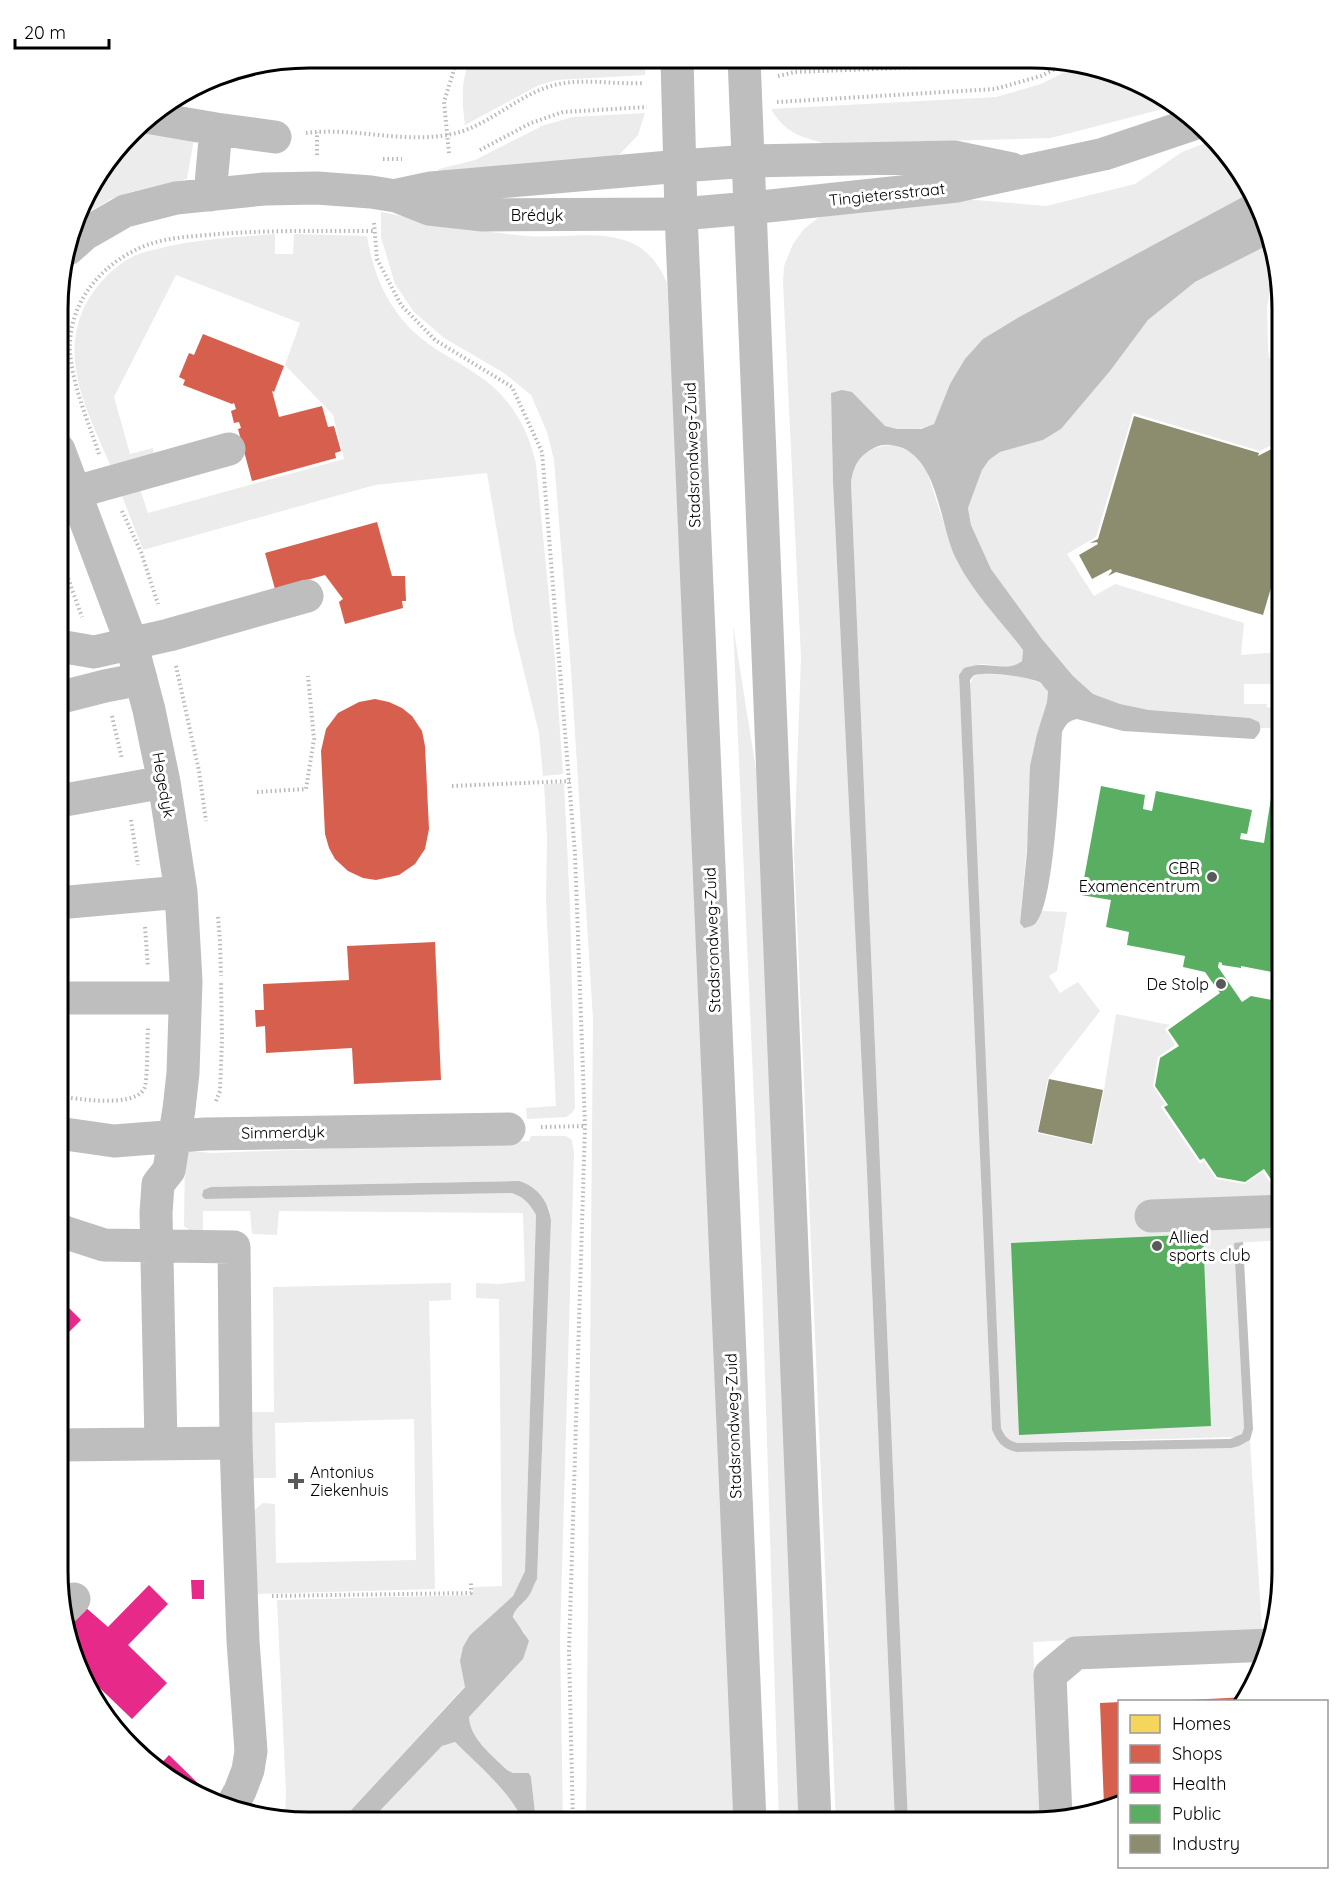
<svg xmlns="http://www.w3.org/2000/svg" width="1340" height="1880" font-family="Quicksand,sans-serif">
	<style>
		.green { fill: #ececec }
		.water { fill: #bfbfbf }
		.homes { fill: #f6d55c }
		.shops { fill: #d6604d }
		.health { fill: #e7298a }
		.public { fill: #5aae61 }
		.industry { fill: #8c8c6e }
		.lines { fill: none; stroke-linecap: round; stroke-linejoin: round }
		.path { stroke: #b9b9b9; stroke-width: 4; stroke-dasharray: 1.5 3; stroke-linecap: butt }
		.minor { stroke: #bebebe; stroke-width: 33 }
		.major { stroke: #bebebe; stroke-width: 33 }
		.poi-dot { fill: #595959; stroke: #fff; stroke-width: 2 }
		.labels { text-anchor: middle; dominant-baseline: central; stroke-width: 6; stroke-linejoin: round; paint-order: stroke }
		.street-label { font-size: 16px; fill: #000; stroke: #fff }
		.poi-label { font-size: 16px; fill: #000; stroke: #fff; text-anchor: end }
		.rim { fill: none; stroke: #000; stroke-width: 3 }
	</style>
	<rect width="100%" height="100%" fill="#fff"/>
	<path class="green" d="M472 57 645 58V75L557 80 539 85 465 125C462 101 460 79 472 57Z
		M763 58H764L994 59 764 69Z
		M1081 64 1127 76 1178 105 1051 138 827 144C801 137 786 134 771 109L996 97 1041 84Z
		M645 113 638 135 620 154 594 168 439 179V169L475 160 544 125 573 117Z
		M139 124 194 139 187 179 127 193 111 199 79 218 91 183Z
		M1211 141 1253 192 1021 316 950 384 934 424C920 430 900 433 886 427 878 423 859 400 852 392L831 393 833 482 867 1172 895 1823 836 1822 794 852 801 658 783 282 784 266 793 244 804 229 818 218 835 212 964 199 1046 206 1135 184 1182 152Z
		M381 212C428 221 479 232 527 236 561 239 599 229 632 243 649 251 660 266 667 283L686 631 737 1822H586L593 1019 571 670 554 460 547 432 531 395 504 373 444 338 414 312 395 284 381 237Z
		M275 234V254H293L294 234 367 236C373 273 387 307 415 333 433 350 456 360 476 374 508 394 528 427 536 464L555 659 563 774 543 776 539 733 514 631 487 473 375 485 143 550 120 491 139 486 148 513 344 459 333 415 285 365 300 323 176 275 114 397 130 454 153 448 154 454 110 465C98 435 81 403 76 370 72 347 76 320 88 300 99 283 113 267 130 258 141 252 154 250 165 247 201 239 238 237 275 234Z
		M1268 245 1277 281H1272L1267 307 1268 349 1269 356 1283 381V439L1260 451 1133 413 1096 537 1067 554 1094 596 1115 584 1244 623 1241 655 1278 652 1282 684H1244V704H1267L1266 707 1272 708V728H1261L1259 722 1250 718 1149 710 1120 704 1093 694 1073 676 1042 639 991 569 971 525 968 508 982 470 989 460 1000 452 1043 440 1061 429 1110 371 1148 320 1195 282Z
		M894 445 912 452 926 469 956 560 970 583 1023 650 1022 661C1008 673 991 661 976 665 970 666 964 672 959 675L992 1430C998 1443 1002 1448 1016 1452L1239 1446 1250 1440 1262 1630 1033 1642 1041 1821 1032 1823H908L851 482C856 456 867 446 894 445Z
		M733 625 765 826 808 1822H779L762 1283Z
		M979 674C994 674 1029 675 1041 684 1044 685 1046 689 1048 691L1047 702 1037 734 1020 923H1037L1042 911 1067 912 1057 971 1049 976 1060 993 1078 982 1100 1011 1048 1078 1037 1133 1093 1145 1104 1090 1116 1014 1170 1025 1165 1029 1175 1045 1158 1057 1153 1086 1165 1104 1161 1107 1200 1164 1204 1161 1216 1179 1245 1184 1263 1172 1274 1188 1283 1182V1240L1234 1243 1244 1428 1242 1434 1236 1437 1017 1443C1008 1440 1005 1437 1001 1428L969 687 973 677Z
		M564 783 570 907 575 1108 572 1113 566 1117 527 1119 526 1108 556 1106 546 901 547 837 544 784Z
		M531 1136H566L572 1140 574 1153 560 1639 563 1822H536L531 1777 530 1773H513L507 1770C492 1755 470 1739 469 1717L523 1659 525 1633C515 1623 509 1615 520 1603 522 1601 526 1599 528 1597 532 1592 534 1584 537 1579L551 1220 549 1208 519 1181 211 1187 202 1190V1196L205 1199 512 1193C525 1198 529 1203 536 1215L525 1571 513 1596 470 1635 465 1686 341 1821H285L286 1793 277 1600 473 1595V1587L502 1586 499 1299 476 1298V1283L499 1284 525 1281 523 1213 279 1211 277 1235 252 1234 250 1211H203V1233L192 1232 184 1226 185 1158 189 1151 212 1153 529 1141Z
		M58 1148 69 1150 58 1208Z
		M451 1283V1300L429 1301 435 1589 253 1594 252 1512 263 1503 275 1504 276 1563 416 1560 414 1419 275 1423 276 1478H252V1412H274L273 1287Z
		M455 1742C477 1764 513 1792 523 1822L370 1821 442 1746Z"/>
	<path class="water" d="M1252 192 1257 198 1268 245 1195 282 1148 320 1110 371 1061 429 1043 440 1000 452 989 460 982 470 968 508 971 525 991 569 1042 639 1073 676 1093 694 1120 704 1149 710 1250 718 1259 722C1262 730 1260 733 1254 739L1123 731 1077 719C1068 721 1066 724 1062 732 1060 767 1055 901 1036 923 1033 926 1028 927 1024 928L1020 923 1027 852 1030 766 1037 734 1047 702 1048 691C1047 691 1042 684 1041 683 1032 677 982 670 973 676 972 677 971 679 970 680L1001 1428C1005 1437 1008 1440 1017 1443L1230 1439 1242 1434 1244 1428 1234 1243 1243 1242 1253 1429 1250 1440 1239 1446 1231 1448 1016 1452C1002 1448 998 1443 992 1430L959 675 964 668C969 667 974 665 979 665 993 664 1010 671 1022 661L1023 650C1001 621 974 594 957 561 940 529 940 465 903 448 894 445 885 443 876 447 859 455 854 465 851 482L908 1823H895L867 1172 833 482 831 393 842 390 852 392 885 426 897 429H921L934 424 950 384 965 359 983 339 1021 316Z
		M519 1181C538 1187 548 1201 551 1220L537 1579C534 1584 532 1592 528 1597 522 1605 515 1607 513 1617L529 1641 523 1659 469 1717C470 1739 492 1755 507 1770L513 1773H529L531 1777 536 1822H523C513 1794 476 1763 455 1742L442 1746 370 1821H341L465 1687 460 1661 463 1647 470 1635 513 1596 525 1571 536 1215C529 1203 525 1198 512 1193L205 1199 202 1196 203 1190 211 1187Z"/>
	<path class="homes" d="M308 57H351L349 69 296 59Z"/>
	<path class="shops" d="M203 334 284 366 274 392 272 391 279 417 322 406 328 427 334 426 341 451 335 453 336 458 252 481 238 429 241 428 239 422 234 423 231 411 236 409 234 403 232 404 183 385 185 380 179 377 189 353 194 355Z
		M377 522 392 576H405L406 601H402L403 608 345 624 339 602 343 599 325 575 275 589 265 553Z
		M375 699 389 702 402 708 412 716 422 731 425 746 429 829 425 849 415 864 399 875 376 880 363 878 348 871 335 859 329 848 325 834 321 751 326 729 338 713 359 702Z
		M435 942 441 1080 354 1084 352 1048 266 1053 265 1026 256 1027 255 1010H264L263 984 349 980 347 946Z
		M1247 1697 1245 1702H1189L1188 1700Z
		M1120 1702V1803L1104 1806 1100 1703Z"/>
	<path class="health" d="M57 1294H63V1302L81 1320 57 1344Z
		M191 1580H204V1599H192Z
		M149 1585 168 1604 128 1645 167 1683 132 1719 80 1669 69 1622 84 1606 108 1627Z
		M169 1755 210 1795 206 1800 156 1771 155 1770Z"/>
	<path class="public" d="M1101 786 1145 795 1143 809 1152 811 1156 791 1252 810 1247 834 1241 833 1240 839 1264 843 1271 798 1283 800V974L1241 966V968L1222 965V963L1219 962 1218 967 1242 1002 1251 996 1278 1001 1283 1008V1179L1275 1185 1264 1169 1245 1182 1217 1177 1204 1158 1200 1160 1164 1107 1168 1105 1155 1086 1160 1058 1179 1046 1168 1030 1220 993 1205 972 1183 967 1185 956 1127 945 1129 932 1106 927 1111 900 1081 895Z
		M1203 1234 1211 1426 1019 1435 1011 1243Z"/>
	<path class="industry" d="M1283 309V328L1275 313Z
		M1270 353 1277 361 1283 358V378Z
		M1134 416 1259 453 1258 456 1283 443V547L1263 615 1116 572 1108 576 1112 571 1111 569 1092 579 1079 555 1098 544 1097 542 1090 543 1098 539Z
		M1049 1079 1103 1090 1092 1144 1038 1132Z"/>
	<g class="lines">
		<path class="path" d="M778 76 795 72 1001 64 1016 59
			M777 102 995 89 1041 76 1071 61
			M306 133C352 127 400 143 447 135 484 129 510 101 545 88 576 76 612 85 644 83
			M480 150 531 123 563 112 647 107
			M449 153 444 102 458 57
			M317 155V132
			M383 159H402
			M374 223 377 259 401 305 435 340 512 387 542 452 575 854 585 1126 569 1652 573 1822
			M99 454C88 421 73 387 70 353 67 303 102 262 147 245 169 237 196 236 219 234 271 230 322 231 375 231
			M122 511 141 552 158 604
			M59 553 82 617
			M176 666 199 771 206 821
			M112 716 122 759
			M452 786 570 781
			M257 792 306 789 314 739 308 676
			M131 820 138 865
			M218 917 220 941 221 976
			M145 927 148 967
			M58 1096C77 1099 133 1108 144 1089 148 1082 147 1040 148 1028
			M216 1101 220 1091 222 1039 221 983
			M541 1127 585 1126
			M272 1596 471 1593V1581"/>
		<path class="minor" d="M146 117 216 129 210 195
			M216 129 275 137
			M749 161 954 157 1012 169
			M398 195 431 188 681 166
			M750 208 957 186 1104 154 1196 123
			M68 249 85 234 125 211 176 198 264 189 317 188 371 192 396 196 429 209 483 215 681 214
			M59 450 131 642 149 710 164 782 181 892 186 981 183 1073 179 1109 169 1170 158 1184 156 1213 161 1443
			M76 492 229 449
			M59 646 94 652 169 635 307 596
			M58 698 105 686 141 679
			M65 800 164 782
			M58 903 181 892
			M69 998H185
			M58 1133 114 1141 205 1134 509 1129
			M1151 1216 1283 1211
			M58 1228 64 1232 104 1245 234 1247 236 1443 239 1532 243 1641 251 1751 248 1770 240 1791 231 1807 234 1810
			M61 1445 236 1443
			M65 1608 74 1599
			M1056 1817 1050 1675 1076 1653 1271 1645"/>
		<path class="major" d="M677 58 681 214 750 1822
			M744 58 815 1822
			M681 166 749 161
			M681 214 750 208"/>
	</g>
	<g class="poi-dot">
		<circle cx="1212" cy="877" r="6"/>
		<circle cx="1221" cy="984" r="6"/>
		<circle cx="1157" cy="1246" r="6"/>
		<path d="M293 1472h6v6h6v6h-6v6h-6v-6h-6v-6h6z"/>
	</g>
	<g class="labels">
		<g class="street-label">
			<text transform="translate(887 194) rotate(-6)">Tingietersstraat</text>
			<text x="537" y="215">Brédyk</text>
			<text transform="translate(692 455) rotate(-92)">Stadsrondweg-Zuid</text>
			<text transform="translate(164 785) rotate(80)">Hegedyk</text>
			<text transform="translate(712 940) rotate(-92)">Stadsrondweg-Zuid</text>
			<text transform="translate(283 1132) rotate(-1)">Simmerdyk</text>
			<text transform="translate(733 1426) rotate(-92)">Stadsrondweg-Zuid</text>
		</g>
		<g class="poi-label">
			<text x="1200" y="868">CBR<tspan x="1200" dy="18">Examencentrum</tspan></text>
			<text x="1209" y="984">De Stolp</text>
			<text x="1169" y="1237" text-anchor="start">Allied<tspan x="1169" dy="18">sports club</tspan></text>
			<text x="310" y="1472" text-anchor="start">Antonius<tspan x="310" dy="18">Ziekenhuis</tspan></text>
		</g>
	</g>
	<path d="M0 0H1340V1880H0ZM309 68H1031A241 241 0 0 1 1272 309V1571A241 241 0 0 1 1031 1812H309A241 241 0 0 1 68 1571V309A241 241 0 0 1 309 68Z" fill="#fff" fill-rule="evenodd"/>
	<path class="rim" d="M309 68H1031A241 241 0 0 1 1272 309V1571A241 241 0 0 1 1031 1812H309A241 241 0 0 1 68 1571V309A241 241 0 0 1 309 68Z"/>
	<rect x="1118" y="1700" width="210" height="168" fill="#ffffff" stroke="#999999" stroke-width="1.5"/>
	<rect x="1130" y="1715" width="30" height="18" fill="#f6d55c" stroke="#999999" stroke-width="1.5"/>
	<text x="1172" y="1730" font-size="18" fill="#000000">Homes</text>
	<rect x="1130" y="1745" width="30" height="18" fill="#d6604d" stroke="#999999" stroke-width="1.5"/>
	<text x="1172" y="1760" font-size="18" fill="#000000">Shops</text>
	<rect x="1130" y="1775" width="30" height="18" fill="#e7298a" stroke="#999999" stroke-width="1.5"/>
	<text x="1172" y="1790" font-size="18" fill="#000000">Health</text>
	<rect x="1130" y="1805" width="30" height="18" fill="#5aae61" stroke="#999999" stroke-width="1.5"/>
	<text x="1172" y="1820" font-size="18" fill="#000000">Public</text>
	<rect x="1130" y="1835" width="30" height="18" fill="#8c8c6e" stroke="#999999" stroke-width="1.5"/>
	<text x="1172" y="1850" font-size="18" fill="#000000">Industry</text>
	<path d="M15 39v9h94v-9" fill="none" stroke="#000000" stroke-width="3"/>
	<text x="24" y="39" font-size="18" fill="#000000" stroke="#ffffff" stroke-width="4.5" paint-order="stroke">20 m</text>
</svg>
